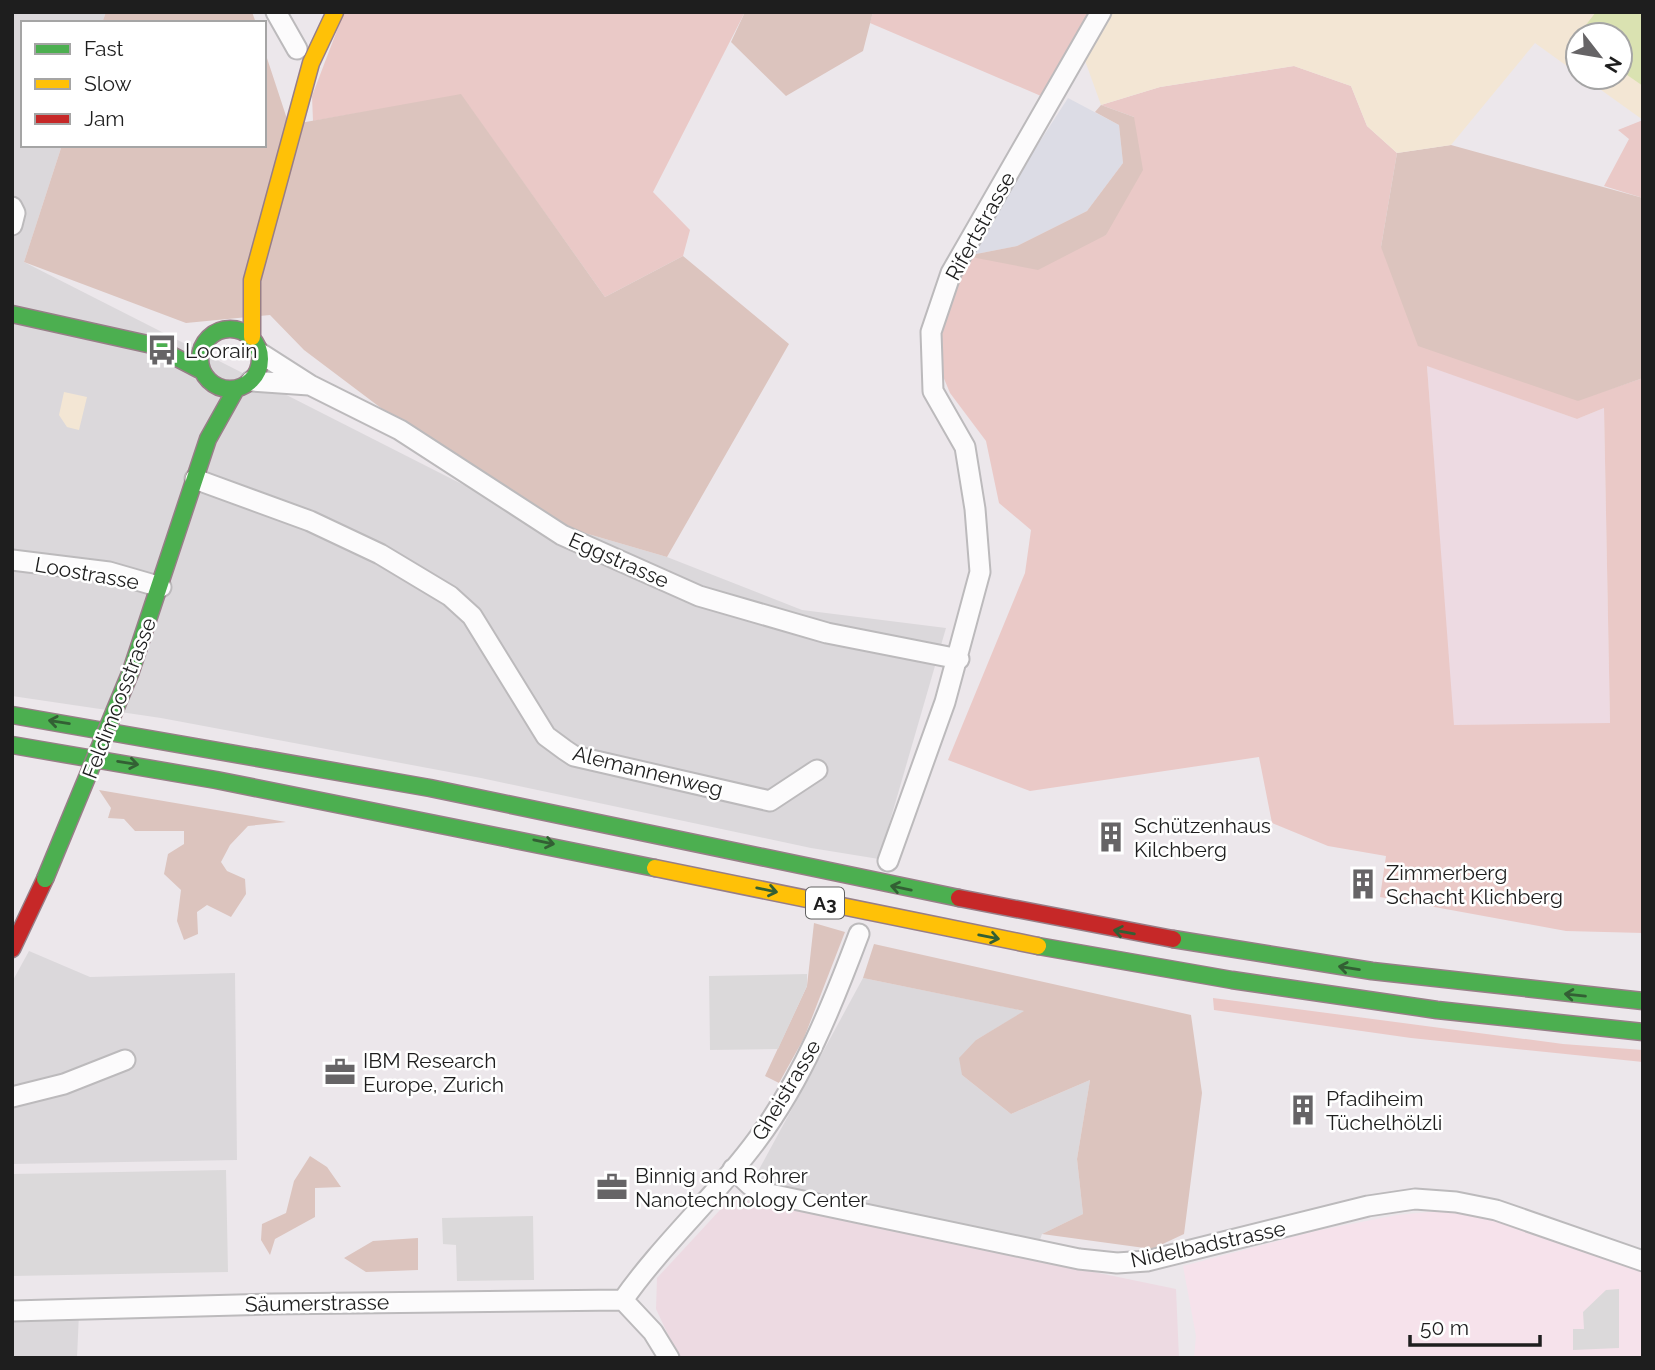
<svg xmlns="http://www.w3.org/2000/svg" width="1655" height="1370" font-family="Raleway,sans-serif">
	<style>
		.residential { fill: #dbd8db }
		.industrial { fill: #dcdce5 }
		.education { fill: #f6e2eb }
		.farmland { fill: #eddae2 }
		.grass { fill: #eac9c7; fill-rule: evenodd }
		.forest { fill: #dcc4be }
		.park { fill: #f3e6d4 }
		.pitch { fill: #dae2b1 }
		.parking { fill: #dbd9da }
		.lines { fill: none; stroke-linecap: round; stroke-linejoin: round }
		.street-casing { stroke: #bcbabc; stroke-width: 23 }
		.fast-casing { stroke: #977e87; stroke-width: 19 }
		.slow-casing { stroke: #977e87; stroke-width: 19 }
		.jam-casing { stroke: #977e87; stroke-width: 19 }
		.street { stroke: #fcfbfc; stroke-width: 19 }
		.fast { stroke: #4caf50; stroke-width: 16 }
		.slow { stroke: #ffc107; stroke-width: 16 }
		.jam { stroke: #c62828; stroke-width: 16 }
		.fast-bridge-casing { stroke: #977e87; stroke-width: 19; stroke-linecap: butt }
		.fast-bridge { stroke: #4caf50; stroke-width: 16 }
		.oneway { stroke: #335f34 }
		.labels { text-anchor: middle; dominant-baseline: central; stroke-width: 5; stroke-linejoin: round; paint-order: stroke }
		.shield { fill: #fff; stroke: #626262; stroke-width: 2 }
		.shield-label { font-size: 19px; font-weight: bold; fill: #1e1e1e }
		.street-label { font-size: 21px; fill: #1e1e1e; stroke: #fff }
		.poi-label { font-size: 21px; fill: #1e1e1e; stroke: #fff; text-anchor: start }
	</style>
	<rect width="100%" height="100%" fill="#ece7eb"/>
	<path class="residential" d="M12 12H106L102 23H23V145H62L24 262 523 515 667 557 802 610 946 628 879 859 811 848 481 778 161 718 12 696Z
		M29 951 90 977 235 973 237 1160 12 1164V982Z
		M863 978 1025 1011 976 1040 962 1075 1011 1114 1090 1080 1077 1159 1083 1214 1042 1234 1033 1260 743 1199Z
		M12 1312 79 1313 77 1358H12Z"/>
	<path class="industrial" d="M1068 98 1119 125 1123 163 1087 211 1017 246 966 256Z"/>
	<path class="education" d="M1439 1211 1481 1216 1558 1239 1643 1271V1358H1194L1196 1336 1183 1266 1315 1231 1397 1215Z"/>
	<path class="farmland" d="M1427 365 1577 419 1604 408 1610 724 1453 725Z
		M732 1197 1176 1289 1179 1358H679L656 1309 657 1278Z"/>
	<path class="grass" d="M344 12H745L653 192 690 230 683 256 605 297 461 95 313 121 312 96Z
		M873 12H1096L1048 99 870 23Z
		M1294 66 1351 86 1367 126 1397 153 1381 247 1578 400 1643 378V933L1566 931 1380 897 1386 856 1328 846 1272 823 1259 757 1030 791 948 760 1025 573 1031 530 999 503 986 441 950 393 940 369 938 335 966 256 1106 235 1134 117 1101 105 1160 87ZM1427 366 1577 419 1604 408 1610 723 1454 725Z
		M1643 120V198L1604 186 1629 139 1618 130Z
		M1213 998 1563 1044 1643 1050V1062L1411 1038 1214 1010Z"/>
	<path class="forest" d="M106 12H252L256 23H102Z
		M745 12H873L863 51 786 96 731 42Z
		M264 49 289 125 461 94 605 297 683 256 789 344 667 557 523 515 304 350 270 315 186 323 24 262 62 145H264Z
		M1101 105 1134 117 1143 170 1106 235 1038 270 966 256 1017 246 1087 211 1123 163 1119 125 1095 112Z
		M1451 145 1643 198V378L1578 401 1418 346 1381 247 1397 153Z
		M99 790 286 822 248 826 230 845 221 862 227 871 245 879 246 894 231 917 207 905 197 912 198 934 184 940 177 921 181 890 164 874 168 854 184 844V831H135L124 819 108 818 111 808Z
		M814 923 845 932 804 1038 779 1083 765 1076 807 986Z
		M874 944 1191 1015 1202 1093 1184 1234 1152 1249 1042 1234 1083 1214 1077 1159 1090 1080 1011 1114 962 1075 959 1058 976 1040 1024 1011 863 978Z
		M310 1156 327 1167 341 1187 315 1188V1217L275 1239 270 1255 261 1240 262 1224 286 1213 294 1181Z
		M418 1238V1270L366 1272 344 1258 373 1241Z"/>
	<path class="park" d="M1106 12H1643V120L1583 77H1620V35H1578V74L1535 43 1451 145 1397 153 1367 126 1351 86 1294 66 1160 87 1101 105 1083 55Z
		M64 392 87 397 79 430 67 427 59 415Z"/>
	<path class="pitch" d="M1596 12H1643V86L1620 70V35H1578Z"/>
	<path class="parking" d="M807 974V986L778 1049 710 1050 709 976Z
		M226 1170 228 1272 12 1276V1174Z
		M533 1216 534 1280 457 1281 456 1245 443 1244 442 1218Z
		M1619 1289V1348L1573 1350V1329H1584L1583 1312 1606 1290Z"/>
	<g class="lines">
		<g class="street-casing">
			<path id="street" d="M276 12 297 49
				M12 207 15 213 12 225
				M260 353 310 385 400 430 562 535 699 596 827 633 959 659
				M251 381 309 385
				M195 479 310 521 380 554 450 596 472 616 546 736 565 750 574 756 770 801 817 770
				M12 560 109 572 161 587
				M888 861 945 702 980 572 975 509 965 447 933 391 931 332 951 273 1101 12
				M12 1097 64 1084 125 1060
				M733 1169 750 1185 765 1193 1079 1259 1117 1263 1147 1261 1368 1206 1415 1199 1456 1202 1496 1210 1643 1261
				M623 1300C663 1243 716 1196 757 1140 803 1078 832 1006 859 934
				M623 1300 653 1332 669 1358
				M12 1311 270 1304 623 1300"/>
		</g>
		<g class="fast-casing">
			<path id="fast" d="M12 314 152 345 202 371
				M200 359a30 30 0 1 1 60 0a30 30 0 1 1-60 0Z
				M131 671 208 439 236 389
				M12 715 430 788 959 898
				M12 745 216 780 655 868
				M1173 939 1372 971 1643 1001
				M1038 946 1232 980 1437 1010 1643 1032"/>
		</g>
		<g class="slow-casing">
			<path id="slow" d="M252 337V280L311 63 335 12
				M655 868 1038 946"/>
		</g>
		<g class="jam-casing">
			<path id="jam" d="M959 898 1173 939
				M12 949 45 879"/>
		</g>
		<use href="#street" class="street"/>
		<use href="#fast" class="fast"/>
		<use href="#slow" class="slow"/>
		<use href="#jam" class="jam"/>
		<g class="fast-bridge-casing">
			<path id="fast-bridge" d="M45 879 131 671"/>
		</g>
		<use href="#fast-bridge" class="fast-bridge"/>
	</g>
	<defs><path id="oneway-shaft" d="M-6 0H5M1.5-3L5.5 0L1.5 3" fill="none" stroke-width="1.6" stroke-linecap="round" stroke-linejoin="round" transform="scale(1.75)"/></defs>
	<g class="oneway">
		<use href="#oneway-shaft" transform="translate(59 722) rotate(-171)"/>
		<use href="#oneway-shaft" transform="translate(128 763) rotate(9)"/>
		<use href="#oneway-shaft" transform="translate(544 842) rotate(12)"/>
		<use href="#oneway-shaft" transform="translate(901 888) rotate(-168)"/>
		<use href="#oneway-shaft" transform="translate(767 890) rotate(12)"/>
		<use href="#oneway-shaft" transform="translate(1124 932) rotate(-170)"/>
		<use href="#oneway-shaft" transform="translate(989 937) rotate(11)"/>
		<use href="#oneway-shaft" transform="translate(1349 968) rotate(-171)"/>
		<use href="#oneway-shaft" transform="translate(1575 995) rotate(-174)"/>
	</g>
	<defs>
		<g id="bus-bare" transform="scale(2.415)"><path d="M-5-6H5V4H4V6H2V4H-2V6H-4V4H-5ZM-3.5-4V0h7V-4ZM-3.5 1.2v1.5H-2V1.2ZM2 1.2v1.5H3.5V1.2Z" fill="#666466" stroke="#fff" stroke-width="2.5" paint-order="stroke"/></g>
		<g id="building-bare" transform="scale(2.415)"><path d="M-4-6H4V6H1V3H-1V6H-4ZM-2.5-4.3h1.7v1.8h-1.7ZM.8-4.3h1.7v1.8H.8ZM-2.5-1h1.7V.8h-1.7ZM.8-1h1.7V.8H.8Z" fill="#666466" stroke="#fff" stroke-width="2.5" paint-order="stroke"/></g>
		<g id="office-bare" transform="scale(2.415)"><path d="M-6-3h4V-5.5h4V-3h4V5H-6ZM-1-4.5V-3h2v-1.5ZM-6 0V1H6V0Z" fill="#666466" stroke="#fff" stroke-width="2.5" paint-order="stroke"/></g>
	</defs>
	<g fill-rule="evenodd">
		<use href="#bus-bare" x="162" y="350"/>
		<use href="#building-bare" x="1111" y="837"/>
		<use href="#building-bare" x="1363" y="884"/>
		<use href="#office-bare" x="340" y="1072"/>
		<use href="#building-bare" x="1303" y="1110"/>
		<use href="#office-bare" x="612" y="1187"/>
	</g>
	<g class="labels">
		<rect class="shield" x="806" y="887.5" width="38" height="31" rx="5"/>
		<g class="shield-label">
			<text x="825" y="903">A3</text>
		</g>
		<g class="street-label">
			<text transform="translate(980 226) rotate(-61)">Rifertstrasse</text>
			<text transform="translate(619 560) rotate(24)">Eggstrasse</text>
			<text transform="translate(87 573) rotate(10)">Loostrasse</text>
			<text transform="translate(119 698) rotate(-69)">Feldimoosstrasse</text>
			<text transform="translate(648 771) rotate(14)">Alemannenweg</text>
			<text transform="translate(786 1090) rotate(-59)">Gheistrasse</text>
			<text transform="translate(1208 1244) rotate(-12)">Nidelbadstrasse</text>
			<text transform="translate(317 1303) rotate(-1)">Säumerstrasse</text>
		</g>
		<g class="poi-label">
			<text x="185" y="350">Loorain</text>
			<text x="1134" y="825">Schützenhaus<tspan x="1134" dy="24">Kilchberg</tspan></text>
			<text x="1386" y="872">Zimmerberg<tspan x="1386" dy="24">Schacht Klichberg</tspan></text>
			<text x="363" y="1060">IBM Research<tspan x="363" dy="24">Europe, Zurich</tspan></text>
			<text x="1326" y="1098">Pfadiheim<tspan x="1326" dy="24">Tüchelhölzli</tspan></text>
			<text x="635" y="1175">Binnig and Rohrer<tspan x="635" dy="24">Nanotechnology Center</tspan></text>
		</g>
	</g>
	<rect width="1655" height="1370" fill="none" stroke="#1e1e1e" stroke-width="28"/>
	<rect x="21" y="21" width="245" height="126" fill="#ffffff" stroke="#a5a5a5" stroke-width="2"/>
	<rect x="35" y="44" width="35" height="10" fill="#4caf50" stroke="#a5a5a5" stroke-width="2"/>
	<text x="84" y="56" font-size="21" fill="#1e1e1e">Fast</text>
	<rect x="35" y="79" width="35" height="10" fill="#ffc107" stroke="#a5a5a5" stroke-width="2"/>
	<text x="84" y="91" font-size="21" fill="#1e1e1e">Slow</text>
	<rect x="35" y="114" width="35" height="10" fill="#c62828" stroke="#a5a5a5" stroke-width="2"/>
	<text x="84" y="126" font-size="21" fill="#1e1e1e">Jam</text>
	<g transform="translate(1599 56) rotate(121)"><circle r="33" fill="#ffffff" stroke="#a5a5a5" stroke-width="2"/>
	<path d="M0-5L12 26L0 18L-12 26Z" fill="#666466"/>
	<text y="-10" font-size="19" font-weight="bold" text-anchor="middle" fill="#1e1e1e">N</text>
	</g>
	<path d="M1410 1335v10h130v-10" fill="none" stroke="#1e1e1e" stroke-width="3.5"/>
	<text x="1420" y="1335" font-size="21" fill="#1e1e1e" stroke="#ffffff" stroke-width="5" paint-order="stroke">50 m</text>
</svg>
